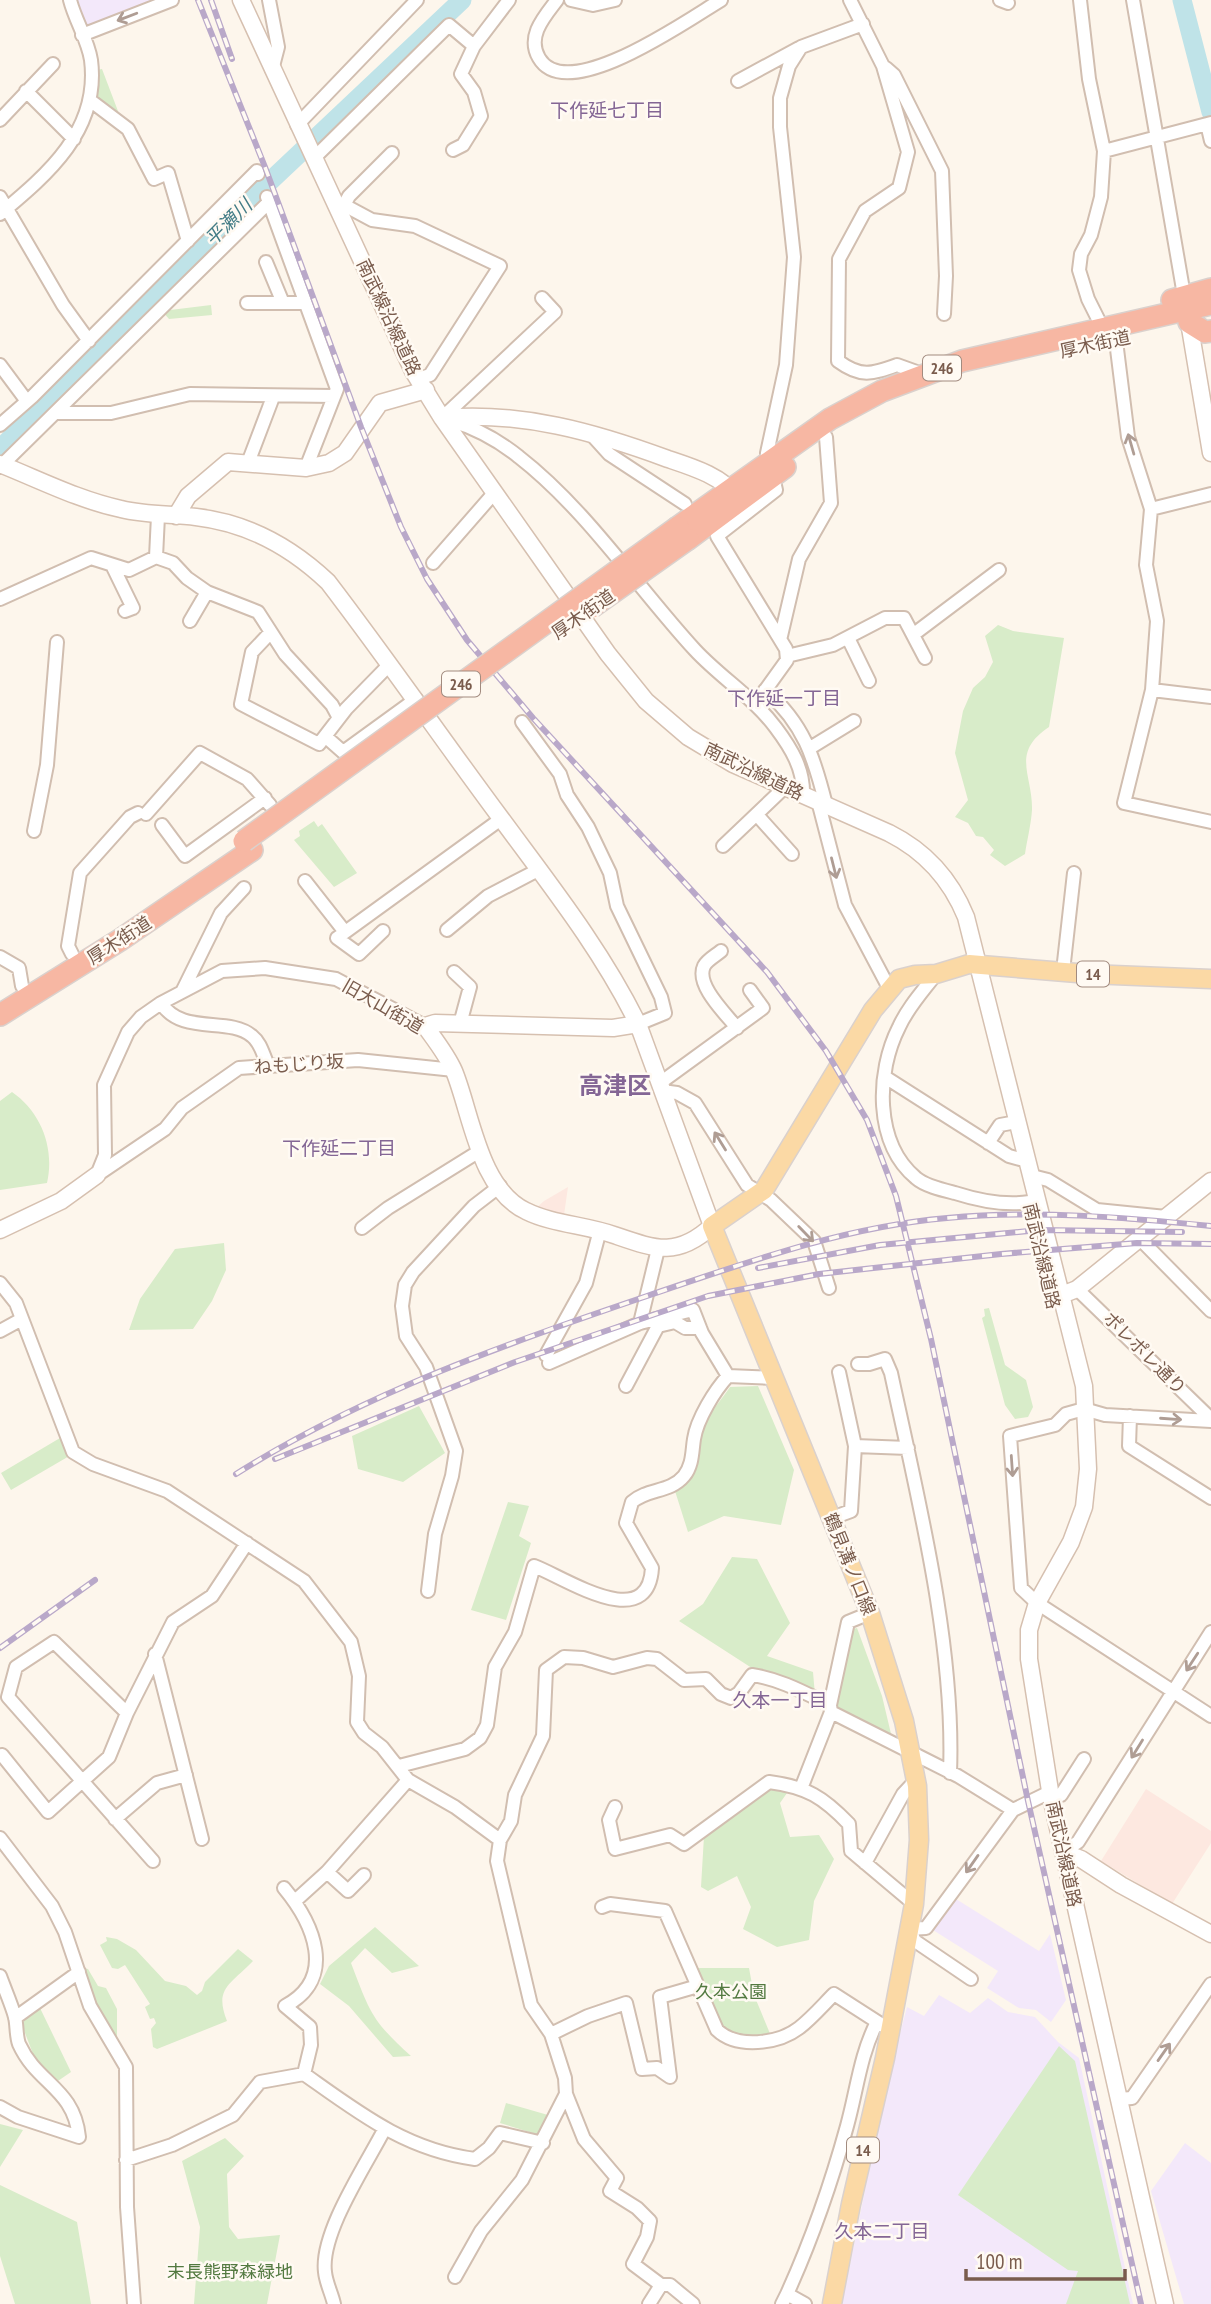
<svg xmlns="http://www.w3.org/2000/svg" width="1211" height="2304" font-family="'PT Sans Narrow','Noto Sans JP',sans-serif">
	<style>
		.commercial { fill: #fde8e0 }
		.education { fill: #f3e8fa }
		.green { fill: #d8ecc9 }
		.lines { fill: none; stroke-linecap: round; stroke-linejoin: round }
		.river { stroke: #bfe3e8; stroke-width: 19 }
		.street-casing { stroke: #d1beb0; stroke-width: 16 }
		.secondary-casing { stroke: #d6c0b0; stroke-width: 19 }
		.primary-casing { stroke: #dad1cd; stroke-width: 21 }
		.highway-casing { stroke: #dad1cd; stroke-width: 24 }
		.street { stroke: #fff; stroke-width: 12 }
		.secondary { stroke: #fff; stroke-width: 16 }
		.primary { stroke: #fbd9a5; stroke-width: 18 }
		.highway { stroke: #f7b7a3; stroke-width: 21 }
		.rail-casing { stroke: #b9a8c9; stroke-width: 6 }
		.rail { stroke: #fffaf3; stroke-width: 3.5; stroke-dasharray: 10; stroke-linecap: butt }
		.highway-bridge-casing { stroke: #dad1cd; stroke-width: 24; stroke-linecap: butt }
		.highway-bridge { stroke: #f7b7a3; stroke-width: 21 }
		.oneway { stroke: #af9d94 }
		.labels { text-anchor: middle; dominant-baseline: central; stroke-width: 5; stroke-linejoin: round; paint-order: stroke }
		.shield { fill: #fffaf3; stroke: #a28b7f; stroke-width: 2 }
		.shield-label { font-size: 16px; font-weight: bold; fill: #7a5c4d }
		.street-label { font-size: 18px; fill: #7a5c4d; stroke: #fffaf3 }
		.park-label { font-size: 18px; fill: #537a41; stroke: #fffaf3 }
		.neighbourhood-label { font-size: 19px; fill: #846695; stroke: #fffaf3 }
		.water-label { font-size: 19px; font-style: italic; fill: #437c86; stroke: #fffaf3 }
		.district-label { font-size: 24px; font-weight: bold; fill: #846695; stroke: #fffaf3 }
	</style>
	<rect width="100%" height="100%" fill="#fdf6ec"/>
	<path class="commercial" d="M568 1187 564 1215 535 1209 544 1201Z
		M1146 1789 1211 1831V1843L1172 1904 1101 1861Z"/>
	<path class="education" d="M75 0H152L85 27Z
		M956 1899 1039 1951 1050 1934 1066 2000 1051 2022 1036 2010 1019 2008 987 1988 998 1971 933 1930Z
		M939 1995 970 2013 988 1998 1008 2012 1035 2017 1058 2042 1079 2058 1133 2304H842L885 2091 907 2007 924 2016Z
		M1185 2143 1211 2163V2304H1184L1151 2191Z"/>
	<path class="green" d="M102 69 121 119 96 102 97 70Z
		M211 305 212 315 169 319 162 311Z
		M998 625 1013 631 1064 638 1049 727C1010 753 1033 775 1032 810 1031 825 1027 840 1025 854L1005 866 990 855 994 850 983 837 976 836 968 823 955 817 968 800 955 753 963 711 973 688 985 677 993 662 985 636Z
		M314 821 318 827 322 824 357 873 334 887 294 840 300 836 299 831Z
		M12 1092C41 1112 55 1148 47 1183L0 1190V1101Z
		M224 1243 226 1270 212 1301 193 1329 129 1330 140 1299 175 1249Z
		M989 1308 1005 1365 1026 1380 1033 1407 1028 1417 1015 1419 1005 1405 982 1318 985 1316 984 1309Z
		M758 1386 794 1470 781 1525 724 1516 688 1532 675 1491C706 1469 694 1448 708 1419 713 1408 723 1398 730 1387Z
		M419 1406 445 1453 403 1482 358 1469 352 1436Z
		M60 1438 71 1455 11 1490 1 1473Z
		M508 1502 529 1506 519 1536 531 1543 506 1620 471 1610Z
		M732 1557 757 1559 790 1623 767 1656 813 1672 815 1695 758 1672 679 1621 703 1604Z
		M857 1628 882 1696 892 1738 834 1707 849 1630Z
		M772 1788 787 1793 780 1803 790 1837 819 1835 834 1859 814 1901 809 1940 777 1947 743 1929 751 1907 737 1876 708 1891 701 1887 704 1836Z
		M375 1927 419 1966 392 1973 365 1948 351 1963C370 2012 371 2020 411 2056L393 2057 349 2006 320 1984 329 1966Z
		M106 1937 117 1939 136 1950 165 1981 186 1986 197 1995 202 1991 205 1982 238 1949 253 1961C230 1985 214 1988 227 2021L157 2049 153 2047 151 2029 156 2023 154 2018 150 2019 145 2007 150 2004 125 1965 118 1969 112 1968 100 1945 107 1941Z
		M83 1968 88 1969 98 1986 106 1988 117 2009V2041L97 2010Z
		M698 1968H749L754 1995 771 2036 732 2039 724 2033Z
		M40 2008 71 2072 55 2083 35 2059 20 2020Z
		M1059 2046 1075 2061 1130 2304H1066L1078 2271 1068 2270 958 2195Z
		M506 2103 548 2115 539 2135 500 2123Z
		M0 2124 23 2130 0 2167Z
		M225 2138 244 2156 227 2174 229 2227 238 2239 280 2235 267 2304H194L200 2227 182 2161Z
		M0 2185 77 2222 91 2304H15L0 2256Z"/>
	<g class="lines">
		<path class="river" d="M1182 0 1211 112
			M0 449 249 201 462 0"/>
		<g class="street-casing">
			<path id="street" d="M269 0 278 47 272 70
				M557 0C545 16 526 36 539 58 567 106 689 19 721 0
				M571 0 593 5 615 0
				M850 0 883 66 908 152 899 188 865 211 839 259 838 361C861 378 872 374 897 365L922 374
				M1000 0 1008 3
				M1080 0 1089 79 1104 151 1101 197 1091 235 1081 254 1079 270 1088 299 1104 331
				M1133 0 1185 301
				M82 35 172 0
				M886 68 894 75 942 171 946 276 944 314
				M738 81 799 48
				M26 91 74 139
				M91 101 128 129 154 179 168 173 188 241
				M0 120 53 64
				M1207 124 1211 141
				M297 125 417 0
				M453 150 463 145 481 116 474 92 461 74 474 46 509 0
				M1104 151 1211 123
				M314 158 449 25 474 46
				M0 197 63 305 89 341
				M267 197 337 389 306 468
				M344 205 372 220 415 226 500 266 430 375 418 379
				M339 206 344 205 349 196 392 153
				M0 214C48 174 100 130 91 60 88 40 75 20 70 0
				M266 262 283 303
				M247 303H305
				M1116 341 1128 437 1151 509 1146 565 1157 621 1152 690 1124 803 1211 822
				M0 365 26 400
				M56 413H111L190 394 334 396
				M442 418 555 312 542 298
				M449 420C476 428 497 439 519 457 586 509 638 588 695 650 721 678 753 697 776 728 791 748 804 769 803 795
				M0 425 32 397 257 171 258 174
				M590 433 609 454 685 504
				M769 462 767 453 786 365 794 257 780 127V98L789 66 801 47 863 24
				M248 463 273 397
				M0 467 269 202
				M1151 509 1211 494
				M156 557 158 516
				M433 563 495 492
				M113 567 133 608 125 611
				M0 599 91 558 129 570 156 557 173 563 187 578 207 592 258 612 285 654 332 705 339 718
				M190 621 207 592
				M270 633 252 652 241 704 319 744 346 709 390 664
				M914 634 999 570
				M781 636 799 559 831 503 826 437
				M848 638 869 681
				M787 656 833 645 885 618H904L925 658
				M765 690C804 724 814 757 826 805
				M1152 690 1211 697
				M756 703 787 660 786 649 717 536 776 490 773 477
				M522 722 560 774 567 795 588 827 610 873 617 906 661 997 665 1013 638 1024
				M326 737 343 752 416 699
				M810 748 854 721
				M818 801 845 905 889 988
				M146 814 200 753 247 779 270 805
				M757 815 792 854
				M162 825 185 856 265 798
				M34 831 47 765 57 642
				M723 846 785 787
				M305 881 345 932
				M447 930 488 896 540 869
				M383 931 359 954 337 938 501 819
				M721 951C715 956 707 960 704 966 695 985 726 1014 737 1028
				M72 954 68 946 80 873 130 817 138 813
				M0 957 19 968 22 986
				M1063 971 1074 873
				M454 972 470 987 460 1024
				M936 974C923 991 908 1007 899 1027 876 1072 874 1143 916 1178 925 1186 943 1190 955 1193 980 1201 1005 1206 1030 1202
				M183 990 221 913 244 888
				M161 1003C182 1036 228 1016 252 1036 261 1043 263 1055 268 1065
				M885 1077 1009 1156 1020 1159
				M660 1083 763 1008 750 990
				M662 1091 677 1093 695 1103 747 1185 771 1200 814 1241 829 1288
				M988 1143 1000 1125 1011 1123
				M97 1175 105 1155 104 1085 128 1032 141 1017 161 1003 222 971 265 968 336 979 425 1026
				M97 1175 165 1129 182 1108 239 1068 358 1060 454 1070
				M1032 1176 1048 1180 1097 1210 1166 1217
				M362 1228 388 1208 478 1152
				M1140 1239 1211 1311
				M0 1283 16 1303 73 1452 93 1464 167 1491 304 1581 351 1642 359 1676 357 1722 364 1733 382 1747 408 1780 455 1807 500 1840
				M1077 1289 1211 1419
				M640 1323 658 1249
				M0 1331 22 1319
				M546 1355 586 1283 600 1230
				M549 1363 640 1323 693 1310 702 1333 728 1376
				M858 1364H869L885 1359 891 1373C918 1499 955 1645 950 1773
				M626 1386 658 1326 675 1322 685 1328H700
				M1130 1416 1129 1446 1211 1498
				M1211 1421 1105 1415 1084 1409 1066 1414 1055 1425 1010 1436 1021 1588 1037 1603 1211 1716
				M855 1446 908 1448
				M832 1518 851 1511 855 1446 839 1372
				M428 1591 435 1534 452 1476 456 1451 426 1367 406 1336 402 1306 405 1285 413 1272 474 1206 500 1186
				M155 1654 202 1839
				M830 1705 848 1622 870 1613
				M127 1713 54 1642 16 1667 8 1697 153 1861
				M2 1755 48 1812 109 1757 127 1713 173 1622 212 1596 247 1543
				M399 1766 465 1749 480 1738 487 1725 495 1667 515 1632 534 1566C564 1577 648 1635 652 1568L626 1523 632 1502C648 1488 670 1493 684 1476 693 1465 692 1451 694 1439 697 1419 715 1390 728 1376L773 1378
				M802 1786 831 1712
				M1051 1797 1061 1795 1084 1759
				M615 1807 609 1820 615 1849 670 1835 684 1844 769 1782C807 1787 823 1797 849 1824L851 1851 914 1904
				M115 1819 157 1783 186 1775
				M0 1838 52 1906 65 1932 90 2006 126 2067 127 2207 134 2304
				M1063 1852 1078 1842 1211 1632
				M865 1863 903 1794 916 1780
				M327 1872 348 1891 364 1875
				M284 1888C313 1923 338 1978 285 2006L310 2027 311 2045 304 2074
				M295 1901 327 1872 408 1780
				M602 1907 610 1904 665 1911 717 2030C737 2049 778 2044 799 2028 812 2018 823 2005 834 1994L890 2030
				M0 1976C5 1990 11 2003 15 2017 17 2025 16 2036 19 2044 37 2084 74 2088 79 2137L18 2117 0 2107
				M971 1979 915 1941 909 1929 926 1928 1013 1810 1050 1792
				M15 2018 79 1972
				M551 2034 588 2016 626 2003 642 2069 657 2068 670 2077 660 1997 698 1986
				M1119 2099 1132 2098 1211 1984
				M126 2160 172 2145 233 2115 260 2082 304 2074C359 2113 406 2150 475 2159L489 2148 500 2133 543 2143
				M455 2277 481 2231 522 2180 566 2094
				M787 2294C812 2239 831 2184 847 2126 857 2090 860 2055 877 2022
				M334 2304C332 2294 326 2283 325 2272 320 2233 366 2165 384 2130
				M649 2304 661 2285
				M693 2304 670 2285H661L633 2264 647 2237 650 2221 637 2208 610 2191 617 2178 584 2139 566 2094 565 2078 551 2034 531 2005 497 1861 500 1840 511 1821 515 1795 543 1736 546 1670 564 1657 583 1658 613 1667 647 1658 657 1659 684 1680 706 1679 721 1694 731 1698 739 1693 752 1675C780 1679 805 1693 830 1705L831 1712 958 1776 1013 1810
				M782 2304 787 2294 805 2304"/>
		</g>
		<g class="secondary-casing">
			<path id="secondary" d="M241 0 413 371 442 418 535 550 608 654 646 701 688 737 733 764 889 833C925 851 951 880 966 917L1084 1386 1088 1469 1084 1507 1071 1542 1037 1603 1029 1630V1659L1051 1797 1165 2304
				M1189 322 1211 453
				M442 418C521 411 595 432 668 459 692 467 722 476 737 497
				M0 464C40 480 79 500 121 509 146 515 170 514 196 517 248 523 290 546 328 582 387 659 442 739 500 817 550 885 601 949 638 1024L712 1226C677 1258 655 1249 614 1235 586 1225 552 1224 526 1211 479 1189 471 1112 454 1071 447 1055 435 1040 425 1026L435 1023 613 1028 638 1024
				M176 516 188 496 228 462 306 468 329 463 345 453 380 403 426 390
				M0 1230 61 1201 97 1175
				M1054 1298 1077 1289 1211 1181
				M1063 1852 1081 1859 1121 1885 1211 1934"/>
		</g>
		<g class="primary-casing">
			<path id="primary" d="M832 2304 851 2204 885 2058 914 1904 919 1840 917 1786 904 1721 870 1613 712 1226 764 1190 873 1010 899 979 915 975 936 974 969 964 1089 974 1211 979"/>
		</g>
		<g class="highway-casing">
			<path id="highway" d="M1172 300 1211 289
				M1189 322 1205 332 1211 331
				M678 527 830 419 882 391 962 361 1211 304
				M688 539 785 467
				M0 1015 120 940 252 850"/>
		</g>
		<use href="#street" class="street"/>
		<use href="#secondary" class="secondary"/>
		<use href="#primary" class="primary"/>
		<use href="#highway" class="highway"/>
		<g class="rail-casing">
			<path id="rail" d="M198 0 265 167 361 427 401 527 427 579 467 640 533 718 767 972 826 1051 867 1120 896 1196 931 1339 1028 1801 1141 2304
				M211 0 232 59
				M758 1268 880 1245 1039 1230 1182 1232
				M275 1459 515 1362 708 1296 819 1274 1001 1254 1137 1243 1211 1244
				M236 1474C363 1394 505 1344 647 1296 745 1263 843 1227 947 1218 1036 1210 1123 1217 1211 1226
				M0 1648 95 1580"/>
		</g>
		<use href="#rail" class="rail"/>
		<g class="highway-bridge-casing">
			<path id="highway-bridge" d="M592 607 688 539
				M244 841 678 527"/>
		</g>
		<use href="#highway-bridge" class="highway-bridge"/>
	</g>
	<defs><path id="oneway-shaft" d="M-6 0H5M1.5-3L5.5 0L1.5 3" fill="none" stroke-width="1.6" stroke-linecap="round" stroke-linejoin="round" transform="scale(1.75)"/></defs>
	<g class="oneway">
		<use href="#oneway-shaft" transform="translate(127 17) rotate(159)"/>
		<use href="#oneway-shaft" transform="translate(1131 444) rotate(-106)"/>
		<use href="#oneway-shaft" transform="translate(834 868) rotate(76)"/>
		<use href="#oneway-shaft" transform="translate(720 1141) rotate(-122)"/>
		<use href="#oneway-shaft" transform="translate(806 1234) rotate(46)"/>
		<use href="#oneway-shaft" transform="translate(1171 1419) rotate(4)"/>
		<use href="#oneway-shaft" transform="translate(1012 1466) rotate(86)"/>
		<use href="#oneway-shaft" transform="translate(1192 1662) rotate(123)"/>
		<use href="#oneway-shaft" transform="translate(1137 1749) rotate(122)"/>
		<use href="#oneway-shaft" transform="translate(972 1864) rotate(125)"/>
		<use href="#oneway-shaft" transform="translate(1164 2052) rotate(-55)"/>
	</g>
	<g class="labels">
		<g class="shield">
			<rect x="923" y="355.5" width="38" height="25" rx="5"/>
			<rect x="442" y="671.5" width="38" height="25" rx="5"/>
			<rect x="1077" y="961.5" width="32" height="25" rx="5"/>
			<rect x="847" y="2137.5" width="32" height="25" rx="5"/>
		</g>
		<g class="shield-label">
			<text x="942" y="368">246</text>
			<text x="461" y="684">246</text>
			<text x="1093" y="974">14</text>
			<text x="863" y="2150">14</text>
		</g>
		<g class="street-label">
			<text transform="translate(389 317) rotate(65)">南武線沿線道路</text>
			<text transform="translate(1095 344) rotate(-12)">厚木街道</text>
			<text transform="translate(583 614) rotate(-35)">厚木街道</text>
			<text transform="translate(754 771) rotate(26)">南武沿線道路</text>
			<text transform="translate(119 940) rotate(-33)">厚木街道</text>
			<text transform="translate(383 1006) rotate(30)">旧大山街道</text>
			<text transform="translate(299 1064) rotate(-4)">ねもじり坂</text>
			<text transform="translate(1042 1256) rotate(77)">南武沿線道路</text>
			<text transform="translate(1145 1353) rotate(45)">ポレポレ通り</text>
			<text transform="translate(850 1564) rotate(68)">鶴見溝ノ口線</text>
			<text transform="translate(1064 1854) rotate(78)">南武沿線道路</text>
		</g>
		<g class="park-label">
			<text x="731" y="1991">久本公園</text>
			<text x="230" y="2271">末長熊野森緑地</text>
		</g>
		<g class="neighbourhood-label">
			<text x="607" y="110">下作延七丁目</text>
			<text x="784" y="698">下作延一丁目</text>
			<text x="339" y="1148">下作延二丁目</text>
			<text x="780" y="1700">久本一丁目</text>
			<text x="882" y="2231">久本二丁目</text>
		</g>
		<g class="water-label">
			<text transform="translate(228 222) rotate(-45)">平瀬川</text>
		</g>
		<g class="district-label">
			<text x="615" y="1085">高津区</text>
		</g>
	</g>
	<path d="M966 2269v10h159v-10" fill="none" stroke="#7a5c4d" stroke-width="3.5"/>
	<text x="976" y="2269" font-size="21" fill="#7a5c4d" stroke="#fffaf3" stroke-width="5" paint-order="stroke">100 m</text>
</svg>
